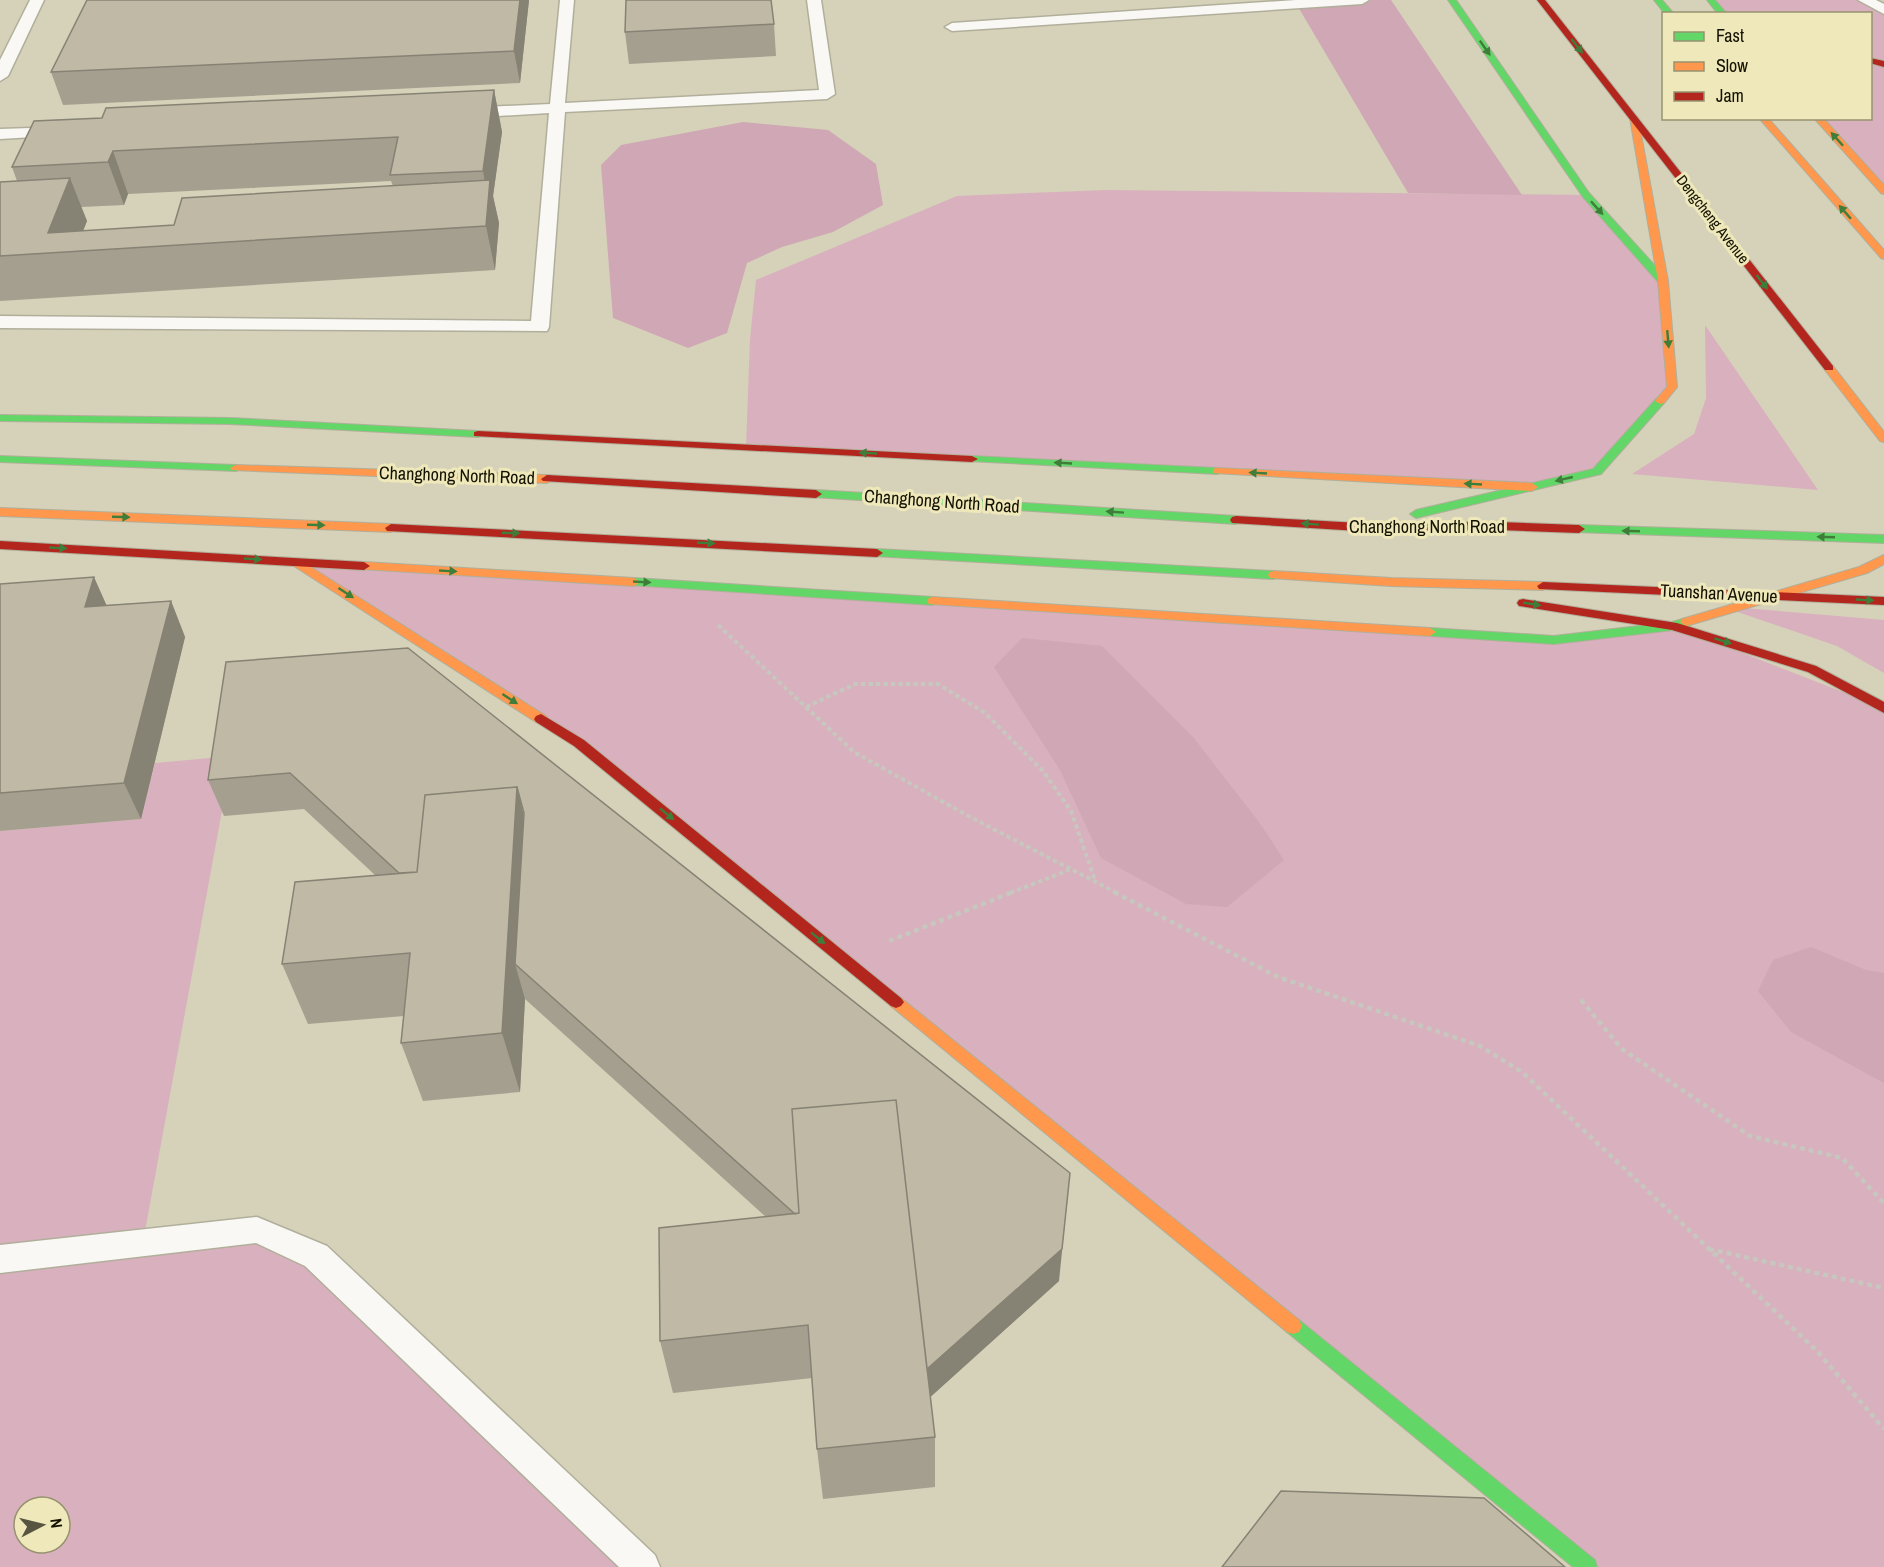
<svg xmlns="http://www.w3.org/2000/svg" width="1884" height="1567" font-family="'Archivo Narrow',sans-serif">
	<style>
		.green { fill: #d9b0be; fill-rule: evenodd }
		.forest { fill: #cfa7b5 }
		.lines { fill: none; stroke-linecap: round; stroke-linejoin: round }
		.lane-casing { stroke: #b1af9b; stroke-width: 3 }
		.fast-casing { stroke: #b1af9b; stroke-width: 2 }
		.slow-casing { stroke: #b1af9b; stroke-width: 2 }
		.jam-casing { stroke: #b1af9b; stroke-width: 2 }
		.path-far1 { stroke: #c7c6bf; stroke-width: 4; stroke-dasharray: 4.5 3; stroke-linecap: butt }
		.path { stroke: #c7c6bf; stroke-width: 4.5; stroke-dasharray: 5 4; stroke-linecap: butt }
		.lane { fill: #f9f8f4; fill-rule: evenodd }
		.fast { fill: #63d668; fill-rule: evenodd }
		.slow { fill: #ff974d; fill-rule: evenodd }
		.jam { fill: #b3261e; fill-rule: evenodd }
		.wall { fill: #a59f8f; fill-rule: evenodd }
		.shaded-wall { fill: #868274 }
		.building { fill: #c0b9a6; stroke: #868274; stroke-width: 1.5 }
		.oneway { fill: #3f7d3a }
		.labels { text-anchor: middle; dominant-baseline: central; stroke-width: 6; stroke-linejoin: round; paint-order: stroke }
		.far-street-label { font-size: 15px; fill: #131102; stroke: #efe8ba }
		.street-label { font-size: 18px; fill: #131102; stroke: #efe8ba }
	</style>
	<rect width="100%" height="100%" fill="#d5d2b9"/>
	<path class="green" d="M1711 0H1865L1884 10V191L1818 119 1870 118V14L1723 13Z
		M1106 190 1586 195 1663 281 1672 387 1597 472 1532 487 746 447 750 339 756 280 957 196Z
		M1705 325 1818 490 1632 474 1694 434 1706 398Z
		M297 562 1554 640 1673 626 1884 708V1567H1588L579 743Z
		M1720 606 1884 620V673L1837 646Z
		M232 756 143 1242 257 1230 316 1256 643 1567H0V831L140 819 155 763ZM24 1507H60V1543H24Z"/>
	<path class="forest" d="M1294 0H1391L1522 195 1408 193Z
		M743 122 828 130 876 164 883 205 833 232 782 247 747 263 727 333 688 348 613 318 601 165 621 145Z
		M1022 638 1102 646 1193 737 1259 822 1284 860 1227 907 1186 904 1101 858 1060 770 994 667Z
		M1811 947 1866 970 1884 973V1083L1791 1032 1758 991 1773 960Z"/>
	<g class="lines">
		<g class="lane-casing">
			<path id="lane" d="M30 0H44L8 76 0 81V60Z
				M560 0H574L565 103 819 90 807 0H821L835 94 827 99 565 112 549 327 547 331 0 328V316L531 321 549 113 464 118 456 113 464 108 550 104Z
				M1296 0H1369L1362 4 952 31 945 27 952 23Z
				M1858 0H1876L1884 4V14Z
				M61 127 69 132 67 135 0 139V129Z
				M257 1217 327 1246 655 1555 660 1567H619L305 1266 256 1243 0 1273V1245Z"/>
		</g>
		<g class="fast-casing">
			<path id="fast" d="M1448 0H1456L1589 193 1667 279V283H1659L1583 197Z
				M1654 0H1662L1674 14H1665Z
				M1707 0H1715L1727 14H1718Z
				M1660 398 1664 399V403L1601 474 1416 518 1410 514 1416 510 1593 469 1656 399Z
				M0 415 230 418 478 431 484 434 478 437 230 424 0 421Z
				M0 456 236 465 242 468 236 471 0 462Z
				M972 456 1217 468 1223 471 1217 474 968 461 966 459Z
				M816 490 1236 516 1242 520 1236 524 812 497V491Z
				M1579 525 1884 535V543L1575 532 1573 529 1575 526Z
				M877 549 1274 571 1280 575 1274 579 873 556 871 553Z
				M634 578 933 597 939 601 933 605 630 585 628 582 630 579Z
				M1686 618 1692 622 1690 625 1673 630 1554 644 1430 636 1424 632 1430 628 1554 636 1672 622Z
				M1293 1318 1299 1320 1595 1560 1597 1567H1573L1287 1332 1284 1326 1287 1320Z"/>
		</g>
		<g class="slow-casing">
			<path id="slow" d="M1634 115 1638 118 1668 281 1677 387 1664 403 1660 404 1655 401 1667 387 1658 281 1630 118Z
				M1759 118H1768L1884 250V259L1881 258Z
				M1814 118H1823L1884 185V194L1881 193Z
				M1829 365 1833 366 1884 432V442L1880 441 1825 370 1824 368Z
				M236 465 547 475 553 479 547 483 232 470 230 468Z
				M1217 468 1532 483 1538 487 1532 491 1213 473V469Z
				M0 508 391 524 397 528 391 532 0 516Z
				M1884 555V564L1867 573 1686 626 1680 622 1682 619 1859 567Z
				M298 559 546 716 548 719 546 722H536L294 566 292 563 294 560Z
				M364 562 634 578 640 582 634 586 360 569 358 566Z
				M1274 571 1391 578 1543 582 1549 586 1543 590 1391 586 1270 578 1268 575 1270 572Z
				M933 597 1430 628 1436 632 1430 636 929 604 927 601 929 598Z
				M896 996 901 998 1299 1320 1302 1326 1299 1332 1293 1334 1287 1332 891 1006 888 1002 891 998Z"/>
		</g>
		<g class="jam-casing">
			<path id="jam" d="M1537 0H1545L1833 366V370H1825Z
				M1870 58 1884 61V67L1870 63Z
				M478 431 972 456 978 459 972 462 474 436V432Z
				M547 475 816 490 822 494 816 498 543 481 541 479Z
				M1236 516 1359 523 1499 522 1579 525 1585 529 1579 533 1499 530 1359 531 1232 523 1230 520 1232 517Z
				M391 524 877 549 883 553 877 557 387 531 385 528Z
				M0 541 364 562 370 566 364 570 0 549Z
				M1543 582 1884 597V605L1539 589 1537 586Z
				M1523 599 1677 623 1816 666 1884 702V713L1808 672 1672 630 1519 606 1517 603 1519 600Z
				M541 714 584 740 901 998 904 1002 901 1006 896 1008 891 1006 574 746 536 722 534 719 536 716Z"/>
		</g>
		<path class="path-far1" d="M718 625 854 752 972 818 1117 893
			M806 707 855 684H938L985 713 1043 771 1071 811 1096 883
			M1010 893 1069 870"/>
		<path class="path" d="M1114 892 1278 977 1480 1046 1522 1072 1817 1351 1884 1429
			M889 941 1013 892
			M1581 1000 1622 1049 1750 1136 1842 1158 1884 1203
			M1709 1249 1884 1288"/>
		<use href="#lane" class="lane"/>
		<use href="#fast" class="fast"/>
		<use href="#slow" class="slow"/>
		<use href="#jam" class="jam"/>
	</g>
	<path class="wall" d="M87 0H529L520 83 63 105 51 72Z
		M774 24 776 56 629 64 625 32Z
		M494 90 502 132 493 196 499 223 495 270 0 301V182L17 181 12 167 102 118ZM391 181 393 186 174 225 83 231 87 221 81 207 124 205 128 194Z
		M0 584 107 605 171 601 185 637 141 819 0 831Z
		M226 662 1059 1281 930 1397 935 1437V1487L823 1499 817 1449 812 1378 673 1393 660 1341 766 1217 525 999 520 1092 423 1101 401 1043 404 1016 308 1024 282 964 375 875 304 809 224 816 208 780Z"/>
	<path class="shaded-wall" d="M520 0H529L520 83 514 51Z
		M494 90 502 132 493 196 499 223 495 270 486 226 488 200 483 171Z
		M113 151 128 194 124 205 108 162Z
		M70 178 87 221 75 251 48 233Z
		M94 577 110 613 85 607Z
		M171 601 185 637 141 819 124 783Z
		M517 787 532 849 515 964 525 999 520 1092 502 1033Z
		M1070 1173 1059 1281 926 1401V1371Z"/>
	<path class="building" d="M87 0H520L514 51 51 72Z
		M626 0H771L774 24 625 32Z
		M494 90 483 171 390 175 398 137 113 151 108 162 12 167 34 121 102 118 106 108Z
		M70 178 48 233 174 225 182 198 490 180 486 226 0 256V182Z
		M94 577 85 607 171 601 124 783 0 793V584Z
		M408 648 1070 1173 1062 1249 927 1369 896 1100 792 1109 799 1213 795 1214 515 964 524 813 517 787 425 795 417 872 399 873 290 773 208 780 226 662Z
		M517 787 502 1033 401 1043 410 953 282 964 295 882 417 872 425 795Z
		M896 1100 935 1437 817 1449 808 1325 660 1341 659 1228 799 1213 792 1109Z
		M1281 1491 1484 1498 1565 1567H1222Z"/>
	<defs><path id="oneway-solid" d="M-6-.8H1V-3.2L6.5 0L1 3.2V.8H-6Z" transform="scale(1.5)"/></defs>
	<g class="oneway">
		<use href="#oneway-solid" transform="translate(1577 46) rotate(52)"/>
		<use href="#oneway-solid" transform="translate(1485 48) rotate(55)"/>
		<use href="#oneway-solid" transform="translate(1837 139) rotate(-132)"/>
		<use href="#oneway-solid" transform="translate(1597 208) rotate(48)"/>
		<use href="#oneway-solid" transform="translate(1845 212) rotate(-131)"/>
		<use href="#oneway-solid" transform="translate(1762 282) rotate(52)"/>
		<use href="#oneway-solid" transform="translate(1668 339) rotate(85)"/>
		<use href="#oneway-solid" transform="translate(868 453) rotate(-177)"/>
		<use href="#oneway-solid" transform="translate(1063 463) rotate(-177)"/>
		<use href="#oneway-solid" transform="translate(1258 473) rotate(-177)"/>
		<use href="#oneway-solid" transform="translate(1564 479) rotate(167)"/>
		<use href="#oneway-solid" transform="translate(1473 484) rotate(-177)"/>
		<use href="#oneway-solid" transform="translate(1115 512) rotate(-176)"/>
		<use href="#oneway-solid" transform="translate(121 517) rotate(2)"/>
		<use href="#oneway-solid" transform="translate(1310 524) rotate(-176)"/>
		<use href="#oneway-solid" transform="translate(316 525) rotate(2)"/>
		<use href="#oneway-solid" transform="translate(1631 531) rotate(-178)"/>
		<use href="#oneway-solid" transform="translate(511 533) rotate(2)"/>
		<use href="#oneway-solid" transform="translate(1826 537) rotate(-178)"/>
		<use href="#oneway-solid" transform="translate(706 543) rotate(3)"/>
		<use href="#oneway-solid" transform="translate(58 548) rotate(3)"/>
		<use href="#oneway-solid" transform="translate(253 559) rotate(3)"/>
		<use href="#oneway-solid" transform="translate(448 571) rotate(3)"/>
		<use href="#oneway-solid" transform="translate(642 582) rotate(3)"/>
		<use href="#oneway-solid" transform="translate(346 593) rotate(33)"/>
		<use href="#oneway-solid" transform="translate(1865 600) rotate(3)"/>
		<use href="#oneway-solid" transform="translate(1532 604) rotate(9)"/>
		<use href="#oneway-solid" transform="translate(1723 641) rotate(17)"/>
		<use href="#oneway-solid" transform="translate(510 699) rotate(33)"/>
		<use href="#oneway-solid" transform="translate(667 814) rotate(39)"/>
		<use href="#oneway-solid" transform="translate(818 938) rotate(39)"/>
	</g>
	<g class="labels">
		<g class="far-street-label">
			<text transform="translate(1713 219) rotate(52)">Dengcheng Avenue</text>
		</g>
		<g class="street-label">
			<text transform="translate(457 475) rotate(2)">Changhong North Road</text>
			<text transform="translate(942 501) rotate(4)">Changhong North Road</text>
			<text x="1427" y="526">Changhong North Road</text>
			<text transform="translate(1719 593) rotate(3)">Tuanshan Avenue</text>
		</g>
	</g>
	<rect x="1662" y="12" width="210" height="108" fill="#efe8ba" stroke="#979270" stroke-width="1.5"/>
	<rect x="1674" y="32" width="30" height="9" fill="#63d668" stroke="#979270" stroke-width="1.5"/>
	<text x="1716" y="42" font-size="18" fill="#131102">Fast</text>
	<rect x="1674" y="62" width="30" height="9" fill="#ff974d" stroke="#979270" stroke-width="1.5"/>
	<text x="1716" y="72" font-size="18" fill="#131102">Slow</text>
	<rect x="1674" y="92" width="30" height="9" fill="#b3261e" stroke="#979270" stroke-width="1.5"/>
	<text x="1716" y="102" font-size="18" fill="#131102">Jam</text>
	<g transform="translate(42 1525) rotate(83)"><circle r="28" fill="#efe8ba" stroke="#979270" stroke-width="1.5"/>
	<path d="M0-4.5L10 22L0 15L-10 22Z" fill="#575542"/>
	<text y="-9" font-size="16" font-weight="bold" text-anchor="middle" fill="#131102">N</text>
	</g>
</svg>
